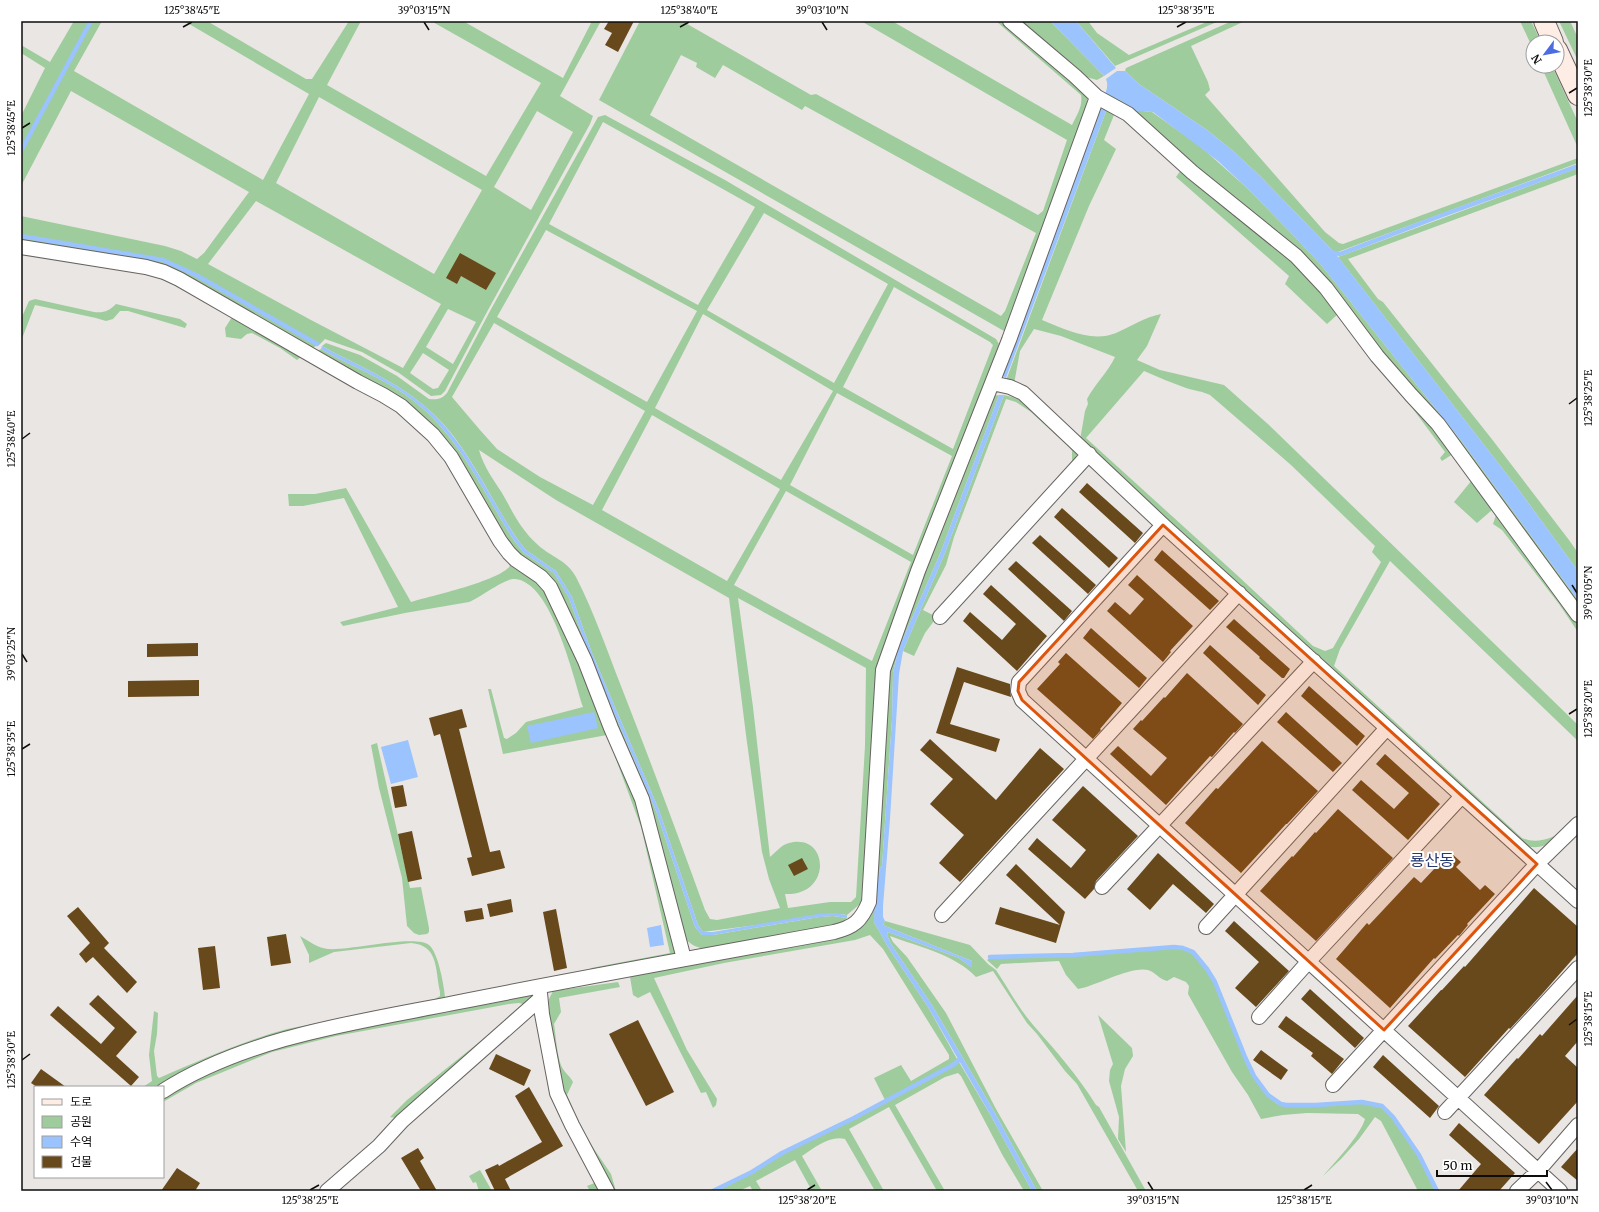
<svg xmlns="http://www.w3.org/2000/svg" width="1599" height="1212" font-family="Merriweather,'Noto Sans KR',serif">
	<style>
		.green { fill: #9fcc9c; fill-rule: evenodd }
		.water { fill: #9bc3fd }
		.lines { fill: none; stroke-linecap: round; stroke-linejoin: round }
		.stream { stroke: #9bc3fd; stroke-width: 4.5 }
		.building { fill: #68491b }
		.street-casing { stroke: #666360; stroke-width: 16 }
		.secondary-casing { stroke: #666360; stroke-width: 22 }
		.street { stroke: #fff; stroke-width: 14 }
		.secondary { stroke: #feede4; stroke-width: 20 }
		.marked { fill: #dd550c; fill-opacity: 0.2; stroke: #dd550c; stroke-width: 3; stroke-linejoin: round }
		.ticks { fill: none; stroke: #0e0d0c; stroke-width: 1.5 }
		.labels { text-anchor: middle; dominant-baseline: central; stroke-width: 4; stroke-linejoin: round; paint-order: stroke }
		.quarter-label { font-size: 16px; fill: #293a73; stroke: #fff }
		.neatline { fill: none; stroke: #0e0d0c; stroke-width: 1.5 }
		.ticks-label { font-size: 10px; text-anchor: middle; fill: #0e0d0c }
	</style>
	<rect width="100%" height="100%" fill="#eae6e4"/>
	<path class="green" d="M74 21H90L21 149V116L45 68 21 53V45L50 62Z
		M92 21H102L74 71 263 180 309 94 184 21H207L306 79H312L349 21H361L327 85 486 176 541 83 431 21H463L563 78 592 21H601L560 96 593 116 590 124 488 310 445 391 441 395 431 396 399 373 362 352 325 339 319 345 196 274 164 259 21 235V216L165 246 181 251 197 259 204 253 249 192 71 91 21 186V153ZM319 97 482 190 434 274 276 183ZM537 111 573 132 531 210 494 187ZM256 201 441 304 403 368 311 320 208 264ZM448 309 476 322 453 364 426 347ZM423 353 449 370 438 388 433 389 410 373Z
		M640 21H682L811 95 816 94 1038 215 1043 211 1067 140 861 21H892L1072 125C1077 115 1083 106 1081 95L996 21H1005L1087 96 1088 103 1007 330 1004 331 599 100ZM681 55 697 63 696 67 715 78 723 65 802 110 805 106 1036 233 1005 311 1001 316 650 115Z
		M1013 21H1050L1104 76 1097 80 1086 77Z
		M1076 21H1088L1097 33 1129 55 1209 21H1219L1115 66Z
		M1232 21H1245L1191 46 1208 82 1210 90 1205 95 1325 232 1339 243 1343 244 1578 158V163L1335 253 1258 174 1232 150 1207 130 1139 84 1125 71 1126 68Z
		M1520 21H1531L1541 42H1533V49Z
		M1559 21H1570L1578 38V61Z
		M1541 66H1552L1578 122V148Z
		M1117 100H1120L1133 110 1152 112 1201 147 1247 188 1294 236 1322 266 1463 443 1578 600V612L1348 313Z
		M1108 106 1128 121 1114 115 1104 140 1116 149 1089 206 1042 320C1065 329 1091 343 1116 333 1132 326 1145 317 1161 314L1147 346 1137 360 1160 370 1224 385 1269 425 1578 725V741L1390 561 1340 649 1334 666 1522 838C1538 845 1553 837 1568 830 1554 841 1542 852 1524 845L1080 440 1085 411 1088 404 1087 399C1095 384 1108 372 1115 357L1061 336 1034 329 1020 351 1014 384 1005 383ZM1144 371C1158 377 1172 383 1186 388 1195 391 1202 391 1210 395L1291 465 1375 546 1372 552 1381 562 1333 648 1325 651 1313 646 1238 576 1086 438Z
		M605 115 725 180 996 339 999 344 884 650 871 765 861 903 847 915 841 914 703 932 698 925 659 810 592 653 572 597 556 571 526 550 518 540C487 495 466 438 422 404 392 379 356 365 322 346L326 343 360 355 397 376 429 399C437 400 442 399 447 393L490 311 598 117ZM603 122 755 207 698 305 549 224ZM764 213 888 284 834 383 707 310ZM546 230 697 311 647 402 497 317ZM894 287 990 342 993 345 953 449 843 387ZM703 314 833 391 781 480 655 408ZM494 323 645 411 593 505 540 477 497 449 480 430 452 397ZM837 393 952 456 913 555 790 485ZM652 415 780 489 727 581 602 510ZM479 450 556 500 729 598 746 735 762 852 769 879 780 908 717 920 710 919 705 910C678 835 650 760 621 686 607 650 594 612 576 577 567 560 551 557 538 545 520 529 513 512 502 493 493 479 484 467 479 450ZM786 491 911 562 872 661 734 585ZM738 598 866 668 865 746 856 897 851 902H830L788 908 785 894C833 896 829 832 789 843 781 845 776 852 770 857L753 707Z
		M1183 167 1296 259 1456 452 1442 461 1440 458 1445 452 1413 409 1337 315 1327 324 1285 284 1289 276 1176 177Z
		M1578 168V174L1348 259 1378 299 1383 302 1491 438 1569 540 1578 553V571L1516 486 1338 257Z
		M21 237 163 261 195 276 317 345 312 349 191 281 21 243Z
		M35 299 94 312C104 313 109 311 116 304L180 319 187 324 185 328 128 311H120L113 319 106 321 96 318 35 305 21 341V319L29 301Z
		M234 314 302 356 297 360 280 348 252 333 247 334 241 339 226 337 225 328Z
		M321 349C354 368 392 381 421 407 463 443 485 496 515 542L524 553 554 573 569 598 589 654 656 811 692 918 695 927 702 935H713L819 917 833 916 847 918 844 922 833 927 704 949C696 947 689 944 684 937L651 812 562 602 515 551 453 451 315 352Z
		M999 395 940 554 898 650 893 673 892 719 882 866 880 868 874 922 888 947 928 1007 957 1059 949 1066 885 1100 874 1078 901 1065 911 1081 949 1059V1055L883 949 870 935 855 940 724 963 654 978 687 1050 717 1099 716 1105 713 1108 706 1092 701 1093 650 992 638 998 633 995 630 977 862 926 889 665 993 396Z
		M1004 395 1012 397 1022 401 1079 452 1072 463V451L1069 447 1031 412 1016 402 1006 399 954 537 946 565 923 610 937 617 925 633 914 656 903 651 945 553Z
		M1472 480 1578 617V632L1559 604 1502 530 1493 524 1496 515 1492 510 1477 523 1454 502Z
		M346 488 411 602C431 596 499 581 510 566L500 549 540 586 556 607 648 830 676 953 673 956 589 971 591 968 670 953 641 827 607 735 503 754 488 689H491L504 738 507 739 516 733 526 722 583 707C573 677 552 582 515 579 505 578 481 597 469 602L405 613 343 626 340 622 398 607 344 498 303 506H289L288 494H315Z
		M377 743 410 888 421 887 429 928V932L427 934 419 935 414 933 407 926 402 878 379 788 371 745Z
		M885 921 970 945 988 964 996 970C1008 988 1019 1009 1034 1026 1056 1051 1078 1076 1096 1105L1099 1107 1146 1191H1138L1077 1084 1065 1071 1037 1034 1027 1023 993 971 976 977C954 954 919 947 890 936L893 942 907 957 946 1013 996 1109 1043 1191H1037L995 1113 932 1005 891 944 887 935 888 932 959 958 971 967 972 961 885 926 883 924Z
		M300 936C309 941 317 948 328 949 349 951 415 934 429 945 438 952 444 985 445 997L443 1000 188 1072 157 1087H143L152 1081 149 1055 154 1011 158 1013 157 1034 154 1051 157 1076 159 1078C201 1060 243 1041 287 1029L433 1000 440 996V992C435 970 439 945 411 943L334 952 309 963V955Z
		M1174 948C1180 949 1186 950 1191 953 1216 967 1232 1032 1244 1058 1250 1071 1258 1085 1268 1096 1271 1099 1275 1103 1280 1105 1286 1107 1294 1106 1301 1106 1321 1105 1366 1099 1382 1107 1399 1116 1427 1173 1435 1191H1418L1381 1121 1375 1117 1359 1139 1341 1159 1323 1176C1335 1162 1360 1136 1365 1119L1358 1114 1307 1113 1283 1115 1261 1119 1248 1095 1232 1072 1188 994 1189 986 1186 982 1174 977 1167 981C1159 979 1155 972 1148 970 1130 966 1096 986 1078 989L1066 975 1059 961 1001 964 997 969 987 960 990 958 1073 956Z
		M618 982 620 987 559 998 561 1012 554 1024C556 1036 557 1059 563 1069 566 1074 570 1076 573 1082L567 1095 579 1123 588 1140 611 1174 616 1191H612L563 1092 547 1008 549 999 553 991Z
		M529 995H535L402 1119 390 1117 407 1100 498 1027 523 1004 519 1003 509 1004 336 1036 272 1052 196 1083 163 1102V1097L206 1073 295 1040Z
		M1098 1015 1132 1048 1133 1056 1125 1069 1121 1086 1126 1152 1118 1139 1119 1117 1109 1081 1110 1070 1113 1064Z
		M959 1062 991 1116 1032 1191H1024L1003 1156 961 1076 958 1073 945 1077 895 1105 945 1191H937L889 1107 849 1129 884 1191H875L845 1139C830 1135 814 1148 802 1156L822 1191H812L795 1160 756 1181 762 1191H753L750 1186 739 1191H715L753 1173 782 1154 854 1119 954 1066Z
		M480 1170 492 1191H479L476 1182 473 1183 469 1176Z
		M597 1182 602 1191H590L587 1186Z"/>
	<path class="water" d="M1050 21H1076L1116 68 1104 76Z
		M1117 71H1125L1139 84 1207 130 1232 150 1258 174 1335 253 1516 486 1578 571V600L1463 443 1322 266 1294 236 1247 188 1218 161 1153 112 1138 111 1133 110 1120 100 1103 98C1106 92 1109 86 1106 79Z
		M1101 102 1108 106 1006 378 1003 376 1056 231Z
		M322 346C356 365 392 379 422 404 466 439 487 495 518 540L526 550 556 571 572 597 592 653 659 810 698 925 703 932H713L818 914 833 913 847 915V918L833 916 819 917 713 935H702L695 927 692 918 656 811 589 654 569 598 554 573 524 553 515 542C485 496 463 443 421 407 392 381 354 368 321 349Z
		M999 395H1004L945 553 903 651 899 674 890 819 883 906V917L885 921 883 924 885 926 972 961V968L959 958 888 932 887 935 891 944 932 1005 995 1113 1037 1191H1032L991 1116 928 1007 888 947 874 922 875 893 880 868 882 866 892 719 893 673 898 650 940 554Z
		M594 712 598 728 531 743 527 726Z
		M408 740 418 777 391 784 381 747Z
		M661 925 664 945 650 947 647 928Z"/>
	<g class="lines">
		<path class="stream" d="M21 151 91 21
			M21 236 163 260 196 275 317 344
			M1330 252 1340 254 1440 216 1578 166
			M990 957 1073 955 1174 947 1183 948 1193 952 1207 969 1215 982 1245 1057 1254 1076 1268 1095 1281 1104 1286 1105H1316L1362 1102 1382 1106 1393 1117 1419 1155 1437 1191
			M713 1191 752 1172 782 1153 854 1118 953 1065 960 1059"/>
	</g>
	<path class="building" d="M609 21H634L618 52 605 45 612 33 604 29Z
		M460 253 496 273 486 290 461 276 457 284 446 278Z
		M1087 483 1143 533 1135 543 1079 492Z
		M1062 508 1118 558 1109 568 1054 517Z
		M1040 535 1096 585 1088 594 1032 543Z
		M1162 550 1219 601 1210 610 1154 560Z
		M1016 561 1072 611 1064 621 1008 569Z
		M1137 575 1193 626 1170 651 1171 652 1163 662 1107 611 1115 602 1130 615 1144 599 1128 585Z
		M991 585 1047 636 1017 671 963 621 970 612 1002 640 1016 624 983 594Z
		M1234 619 1290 669 1284 678H1282L1259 658 1260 657 1226 627Z
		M1091 628 1147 678 1139 688 1083 638Z
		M198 643V656L147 657V644Z
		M1210 645 1266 695 1258 705 1203 653Z
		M1066 653 1122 703 1100 729 1101 730 1093 739 1037 689 1060 664 1058 662Z
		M957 667 1010 684V690L1011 697 964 682 950 724 1000 739 996 752 936 733Z
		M1187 673 1243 724 1235 733 1234 732 1212 757 1210 756 1166 805 1110 754 1118 746 1151 776 1167 758 1133 729 1141 720 1142 721 1164 697 1165 698Z
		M199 680V696L128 697V681Z
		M1309 686 1365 736 1357 746 1301 696Z
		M462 709 467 727 459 729 490 852 500 850 505 868 472 876 467 858 472 857 440 734 434 736 429 718Z
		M1286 712 1342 763 1333 772 1277 722Z
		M930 739 996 800 1040 748 1064 769 960 882 939 863 964 835 930 804 953 779 920 750Z
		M1262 741 1318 791 1287 824H1286L1241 873 1185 823 1216 788 1218 789Z
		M1385 754 1440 804 1408 840 1352 790 1361 780 1394 809 1409 793 1376 764Z
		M403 785 407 806 395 808 391 787Z
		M1083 786 1138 836 1096 881 1094 889 1085 899 1028 849 1037 838 1071 868 1086 850 1052 820Z
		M1338 809 1393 858 1316 941 1260 891 1292 856 1293 857 1315 832 1316 833Z
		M412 831 422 879 408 882 398 834Z
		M1450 852 1461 862 1456 867 1480 890 1485 885 1495 894 1467 924 1468 925 1459 936 1458 935 1435 959 1434 958 1390 1008 1336 959 1367 923 1369 925 1414 877 1421 883Z
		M1158 853 1214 904 1206 913 1173 884 1150 910 1127 889Z
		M802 858 808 869 794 876 788 865Z
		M1016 864 1065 912 1056 943 995 924 1000 907 1060 925 1006 875Z
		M1534 888 1578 927V953L1543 993 1510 1029 1509 1028 1465 1077 1408 1026 1441 990H1442L1464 966 1465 967Z
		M511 899 513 912 490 917 487 904Z
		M78 907 109 943 104 948 137 982 127 993 93 957 86 963 79 954 90 943 67 916Z
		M482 908 484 919 466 922 464 911Z
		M556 909 567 968 554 971 543 912Z
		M1234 921 1289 971 1256 1007 1235 988 1259 962 1225 931Z
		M286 934 291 963 271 966 267 937Z
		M215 946 220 988 203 990 198 948Z
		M1310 989 1364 1038 1355 1048 1301 999Z
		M98 995 137 1032 116 1056 139 1077 131 1086 50 1015 58 1006 101 1044 115 1028 89 1004Z
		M1578 995V1041L1565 1056 1578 1068V1101L1539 1144 1484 1095 1517 1058 1518 1059 1540 1034 1542 1036Z
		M1286 1016 1344 1059 1332 1074 1311 1056 1313 1053 1278 1027Z
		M638 1020 674 1092 646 1106 609 1034Z
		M1261 1050 1288 1070 1281 1080 1253 1060Z
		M496 1054 531 1070 524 1086 489 1069Z
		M1383 1055 1439 1106 1430 1118 1373 1067Z
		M41 1069 66 1087H37L31 1083Z
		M529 1087 563 1146 505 1179 511 1191H495L485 1170 498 1164 499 1166 542 1142 515 1096Z
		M1459 1123 1515 1173 1499 1191H1458L1481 1164 1449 1135Z
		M418 1148 424 1158 420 1161 437 1191H421L401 1158Z
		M1578 1148V1181L1561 1167Z
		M177 1168 200 1183 195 1191H161Z"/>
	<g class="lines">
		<g class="street-casing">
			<path id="street" d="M1010 21 1075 76 1097 97 1128 114 1192 172 1296 256 1326 288 1377 356 1411 395 1438 424 1578 615
				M21 247 146 267 164 272 179 279 358 382 383 395 401 406 433 435 451 457 500 541 509 553 516 560 541 577 550 587 585 661 611 728 642 799 684 959
				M992 383 1010 387 1023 393 1163 525 1578 901
				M1163 525 1019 682 1018 691 1022 700 1560 1191
				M940 617 1089 454
				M1102 887 1314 661
				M942 915 1239 593
				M1206 927 1387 728
				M540 993 542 1014 557 1093 572 1125 607 1191
				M1259 1017 1309 961 1462 796
				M1333 1085 1537 864 1578 824
				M163 1091C247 1037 358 1022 454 1003 580 978 707 955 834 932 854 927 861 921 869 902L883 670 918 571 1009 340 1097 97
				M1445 1112 1578 968
				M327 1191 379 1146 402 1121 540 999
				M1517 1191 1538 1171 1578 1125"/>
		</g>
		<g class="secondary-casing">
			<path id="secondary" d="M1544 21 1553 42
				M1557 50 1578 95"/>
		</g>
		<use href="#street" class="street"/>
		<use href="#secondary" class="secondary"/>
	</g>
	<path class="marked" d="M1163 525 1537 864 1384 1030 1022 700 1018 691 1019 682Z"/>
	<path class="ticks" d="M424 22 429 30M822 22 827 30M183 27 192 22M680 27 689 22M1177 27 1186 22M1569 93 1577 88M22 128 30 123M1569 404 1577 398M22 439 30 433M1572 585 1577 593M22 654 27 662M1569 714 1577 709M22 749 30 744M1569 1025 1577 1019M22 1060 30 1054M1148 1182 1153 1190M1546 1182 1552 1190M310 1190 319 1185M807 1190 815 1185M1304 1190 1312 1185"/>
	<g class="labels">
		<g class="quarter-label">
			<text x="1432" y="860">룡산동</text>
		</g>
	</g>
	<rect width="1599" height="1212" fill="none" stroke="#ffffff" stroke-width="44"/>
	<rect x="34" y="1086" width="130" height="92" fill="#ffffff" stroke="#9f9e9e"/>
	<rect x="42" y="1099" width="20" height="6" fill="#feede4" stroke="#9f9e9e"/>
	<text x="70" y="1106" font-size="12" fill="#0e0d0c">도로</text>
	<rect x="42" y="1116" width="20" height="12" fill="#9fcc9c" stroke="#9f9e9e"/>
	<text x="70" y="1126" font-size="12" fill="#0e0d0c">공원</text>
	<rect x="42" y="1136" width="20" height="12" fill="#9bc3fd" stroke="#9f9e9e"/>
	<text x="70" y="1146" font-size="12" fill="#0e0d0c">수역</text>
	<rect x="42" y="1156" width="20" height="12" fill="#68491b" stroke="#9f9e9e"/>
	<text x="70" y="1166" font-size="12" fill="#0e0d0c">건물</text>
	<g transform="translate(1545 54) rotate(238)"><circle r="19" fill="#ffffff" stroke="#9f9e9e"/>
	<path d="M0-3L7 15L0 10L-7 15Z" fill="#4c6ce0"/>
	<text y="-6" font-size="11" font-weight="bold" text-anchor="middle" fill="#0e0d0c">N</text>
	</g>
	<path d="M1437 1170v6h110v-6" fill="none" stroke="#0e0d0c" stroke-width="2"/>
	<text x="1443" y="1170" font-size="12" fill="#0e0d0c" stroke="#ffffff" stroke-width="3" paint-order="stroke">50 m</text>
	<rect x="22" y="22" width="1555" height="1168" class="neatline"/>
	<g class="ticks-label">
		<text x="192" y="14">125°38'45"E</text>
		<text x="424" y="14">39°03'15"N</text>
		<text x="689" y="14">125°38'40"E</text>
		<text x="822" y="14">39°03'10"N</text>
		<text x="1186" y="14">125°38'35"E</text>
		<text transform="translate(1588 88) rotate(-90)" y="4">125°38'30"E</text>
		<text transform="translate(11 128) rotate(-90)" y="4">125°38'45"E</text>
		<text transform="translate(1588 398) rotate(-90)" y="4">125°38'25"E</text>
		<text transform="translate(11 439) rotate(-90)" y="4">125°38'40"E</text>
		<text transform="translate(1588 593) rotate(-90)" y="4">39°03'05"N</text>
		<text transform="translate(11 654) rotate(-90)" y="4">39°03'25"N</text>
		<text transform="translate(1588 709) rotate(-90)" y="4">125°38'20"E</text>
		<text transform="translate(11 749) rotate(-90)" y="4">125°38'35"E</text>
		<text transform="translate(1588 1019) rotate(-90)" y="4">125°38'15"E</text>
		<text transform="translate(11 1060) rotate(-90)" y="4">125°38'30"E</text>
		<text x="310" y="1204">125°38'25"E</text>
		<text x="807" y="1204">125°38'20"E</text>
		<text x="1153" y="1204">39°03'15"N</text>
		<text x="1304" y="1204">125°38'15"E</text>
		<text x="1552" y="1204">39°03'10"N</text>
	</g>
</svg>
